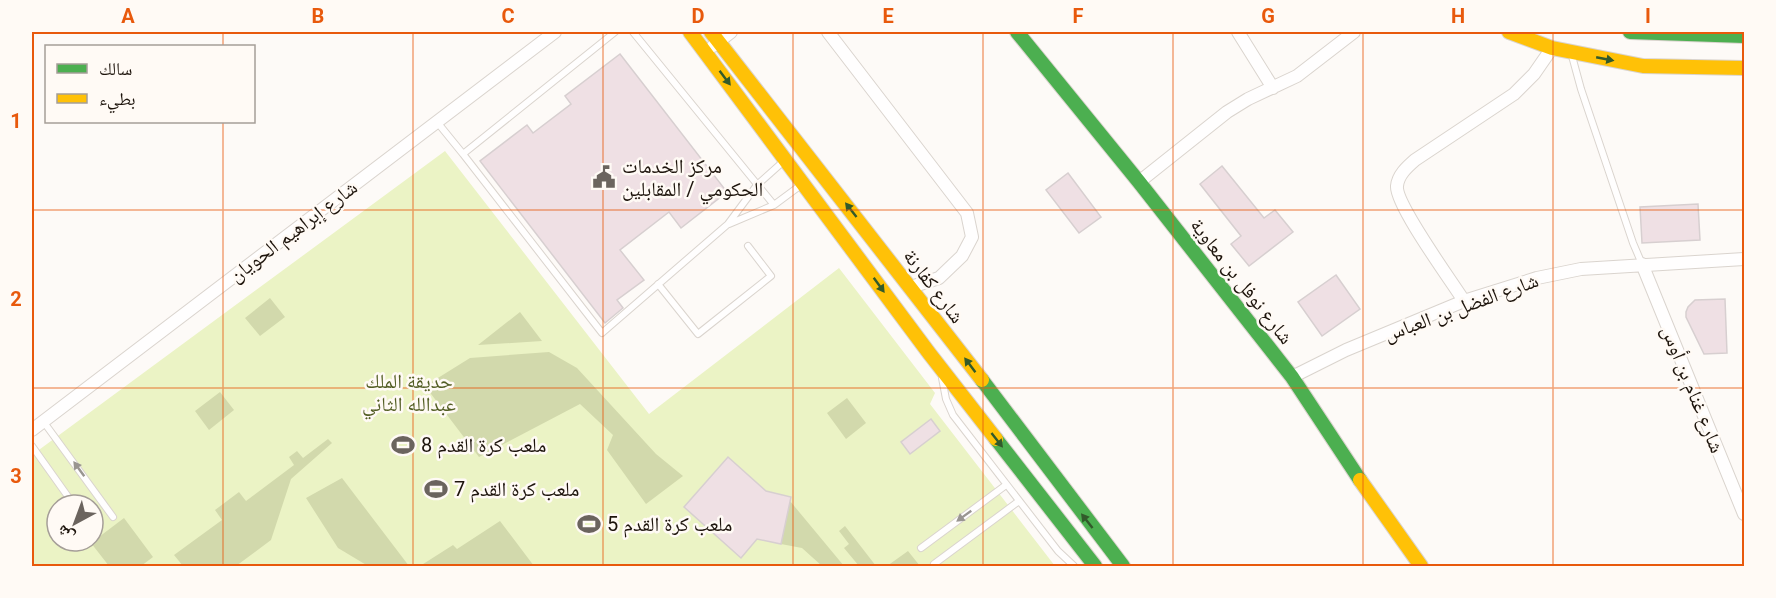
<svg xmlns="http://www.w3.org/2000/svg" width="1776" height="598" font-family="Roboto,'Noto Naskh Arabic',sans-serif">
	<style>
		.green { fill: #ebf3c5; fill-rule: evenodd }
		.forest { fill: #d2d9ac }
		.building { fill: #efe0e4; stroke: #d7cfd0; stroke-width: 1.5 }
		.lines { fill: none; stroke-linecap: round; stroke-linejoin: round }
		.lane-casing { stroke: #dad4ce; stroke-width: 8 }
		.street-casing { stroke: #dad4ce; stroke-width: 14 }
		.fast-casing { stroke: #dad4ce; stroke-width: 16 }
		.slow-casing { stroke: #dad4ce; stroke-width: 16 }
		.lane { stroke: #fffefe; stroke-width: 6 }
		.street { stroke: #fffefe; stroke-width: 12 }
		.fast { stroke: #4caf50; stroke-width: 14 }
		.slow { stroke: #ffc107; stroke-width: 14 }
		.oneway { fill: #325a2b }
		.oneway2 { fill: #999591 }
		.grid { fill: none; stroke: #e8590c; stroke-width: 1.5; stroke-opacity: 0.55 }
		.labels { text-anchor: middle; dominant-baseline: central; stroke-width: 5; stroke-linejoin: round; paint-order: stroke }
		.poi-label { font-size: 20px; fill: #1d140c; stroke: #fffaf5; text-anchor: start }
		.street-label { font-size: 20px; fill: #1d140c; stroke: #fffaf5 }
		.park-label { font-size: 20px; fill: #535e24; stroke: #fffaf5 }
		.neatline { fill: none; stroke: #e8590c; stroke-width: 2 }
		.grid-label { font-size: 20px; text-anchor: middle; font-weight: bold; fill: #e8590c }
	</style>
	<rect width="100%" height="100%" fill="#fdfaf7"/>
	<path class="green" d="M445 151 649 414 839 268 935 393 930 404 1055 566H32V455ZM57 505H93V541H57Z"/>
	<path class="forest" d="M270 298 285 317 260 336 245 318Z
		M520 312 542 341 478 345Z
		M549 352 577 368 656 454 683 476 646 504 607 450 613 435 580 404 479 457 425 386 470 358Z
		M220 392 234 410 209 430 195 411Z
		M847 398 866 423 846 439 827 413Z
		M328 439 332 443 291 479 271 540 236 566H183L174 555 222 520 215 510 239 492 246 501 294 465 289 457 297 451 303 458Z
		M342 478 409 566H368L338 548 306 498Z
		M790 501 844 566H822L802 548 781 544Z
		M124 518 153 557 141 566H109L91 543Z
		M500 521 534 566H420L453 545 457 549Z
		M845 526 876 566H859L844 548 849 544 839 531Z
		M908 551 920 566H887Z"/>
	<path class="building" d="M620 54 727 192 681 228 669 212 620 250 644 280 617 300 623 308 605 323 480 161 527 125 533 133 571 104 565 96Z
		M1222 166 1264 218 1275 210 1293 232 1249 266 1231 244 1241 236 1200 184Z
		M1068 173 1101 217 1079 233 1046 190Z
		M1698 204 1700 240 1642 243 1640 207Z
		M1336 275 1360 309 1322 336 1298 302Z
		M1725 299 1727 353 1704 354 1686 317V312L1688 307 1695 300Z
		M931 419 940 431 910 454 901 442Z
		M728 457 766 491 791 497 781 544 757 539 741 558 684 507Z"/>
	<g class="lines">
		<g class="lane-casing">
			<path id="lane" d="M615 32 463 154 602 333 728 224 757 185 785 160
				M633 32 774 205
				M1572 56 1581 89 1633 243 1642 264
				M437 122 463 154
				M729 224 774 205 801 185
				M658 284 698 334 771 276 748 246
				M942 378 946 399 953 415 1058 551 1074 566
				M43 421 113 517
				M32 446 74 505
				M921 548 1006 485
				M934 564 1019 501"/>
		</g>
		<g class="street-casing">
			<path id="street" d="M828 32 967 213 972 237 962 256 939 278 911 287
				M1238 32 1273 88
				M713 46 731 32
				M1139 182 1227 112 1248 99 1297 76 1354 32
				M1642 264 1744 514
				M1464 301C1452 282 1395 204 1397 186 1398 175 1407 167 1415 160L1514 94 1534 74 1552 48
				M1292 377 1346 350 1464 301 1537 278 1581 269 1744 259
				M32 430 555 32"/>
		</g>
		<g class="fast-casing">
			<path id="fast" d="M1017 32 1139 182 1292 377 1360 480
				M1630 32 1744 36
				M982 380 1123 566
				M996 439 1095 566"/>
		</g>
		<g class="slow-casing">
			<path id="slow" d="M690 32 929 353 996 439
				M711 32 982 380
				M1509 32 1552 48 1643 66 1744 68
				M1360 480 1421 566"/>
		</g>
		<use href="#lane" class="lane"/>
		<use href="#street" class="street"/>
		<use href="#fast" class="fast"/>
		<use href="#slow" class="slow"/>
	</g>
	<defs><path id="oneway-solid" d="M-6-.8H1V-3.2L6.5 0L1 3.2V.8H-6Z" transform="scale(1.5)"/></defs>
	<g class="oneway">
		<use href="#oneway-solid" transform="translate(1605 59) rotate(11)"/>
		<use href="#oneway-solid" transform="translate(725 78) rotate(53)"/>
		<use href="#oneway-solid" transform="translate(851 210) rotate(-128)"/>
		<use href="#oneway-solid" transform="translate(879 285) rotate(54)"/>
		<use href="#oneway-solid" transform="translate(970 365) rotate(-127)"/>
		<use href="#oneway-solid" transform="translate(997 440) rotate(52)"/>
		<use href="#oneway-solid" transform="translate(1087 521) rotate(-128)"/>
	</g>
	<g class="oneway2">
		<use href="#oneway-solid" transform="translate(79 469) rotate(-126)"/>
		<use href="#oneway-solid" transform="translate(964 516) rotate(144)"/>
	</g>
	<path class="grid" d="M223 32V46M413 32V566M603 32V566M793 32V566M983 32V566M1173 32V566M1363 32V566M1553 32V566M223 122V566M32 210H1744M32 388H1744"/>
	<defs>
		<g id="civic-bare" transform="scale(1.8)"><path d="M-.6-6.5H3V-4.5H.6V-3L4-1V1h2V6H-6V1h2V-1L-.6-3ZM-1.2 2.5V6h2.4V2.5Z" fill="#6b645e" stroke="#fffaf5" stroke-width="2.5" paint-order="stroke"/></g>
		<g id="stadium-bare" transform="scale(1.8)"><path d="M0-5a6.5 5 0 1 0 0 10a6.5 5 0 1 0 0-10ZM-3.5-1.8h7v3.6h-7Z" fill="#6b645e" stroke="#fffaf5" stroke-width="2.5" paint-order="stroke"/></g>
	</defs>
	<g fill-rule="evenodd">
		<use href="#civic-bare" x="604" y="177"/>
		<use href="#stadium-bare" x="403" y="445"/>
		<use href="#stadium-bare" x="436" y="489"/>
		<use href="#stadium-bare" x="589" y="524"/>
	</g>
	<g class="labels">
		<g class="poi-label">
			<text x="622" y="166">مركز الخدمات<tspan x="622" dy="23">الحكومي / المقابلين</tspan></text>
			<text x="421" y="445">ملعب كرة القدم 8</text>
			<text x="454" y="489">ملعب كرة القدم 7</text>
			<text x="607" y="524">ملعب كرة القدم 5</text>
		</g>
		<g class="street-label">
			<text transform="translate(293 231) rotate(-37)">شارع إبراهيم الحويان</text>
			<text transform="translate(1242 281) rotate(52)">شارع نوفل بن معاوية</text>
			<text transform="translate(934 286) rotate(53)">شارع كفارنة</text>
			<text transform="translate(1461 307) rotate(-20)">شارع الفضل بن العباس</text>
			<text transform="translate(1693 389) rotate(68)">شارع غنام بن أوس</text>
		</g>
		<g class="park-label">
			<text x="409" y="381">حديقة الملك<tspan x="409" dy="23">عبدالله الثاني</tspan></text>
		</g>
	</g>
	<rect width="1776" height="598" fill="none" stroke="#fffaf5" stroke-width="66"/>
	<rect x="45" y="45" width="210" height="78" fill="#fffaf5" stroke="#a59e98" stroke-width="1.5"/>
	<rect x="57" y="64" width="30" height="9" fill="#4caf50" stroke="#a59e98" stroke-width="1.5"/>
	<text x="99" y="75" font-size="18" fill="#1d140c">سالك</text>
	<rect x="57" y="94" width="30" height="9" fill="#ffc107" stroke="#a59e98" stroke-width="1.5"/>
	<text x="99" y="105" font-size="18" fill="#1d140c">بطيء</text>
	<g transform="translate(75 523) rotate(221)"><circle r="28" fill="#fffaf5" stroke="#a59e98" stroke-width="1.5"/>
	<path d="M0-4.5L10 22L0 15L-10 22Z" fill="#6b645e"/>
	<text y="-9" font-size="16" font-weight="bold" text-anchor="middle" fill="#1d140c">ش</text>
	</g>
	<rect x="33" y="33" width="1710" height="532" class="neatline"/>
	<g class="grid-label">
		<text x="128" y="23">A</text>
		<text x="318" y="23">B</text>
		<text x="508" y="23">C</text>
		<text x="698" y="23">D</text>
		<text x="888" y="23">E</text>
		<text x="1078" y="23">F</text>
		<text x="1268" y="23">G</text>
		<text x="1458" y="23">H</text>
		<text x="1648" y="23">I</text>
		<text x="16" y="128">1</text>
		<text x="16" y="306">2</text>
		<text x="16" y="483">3</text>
	</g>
</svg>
